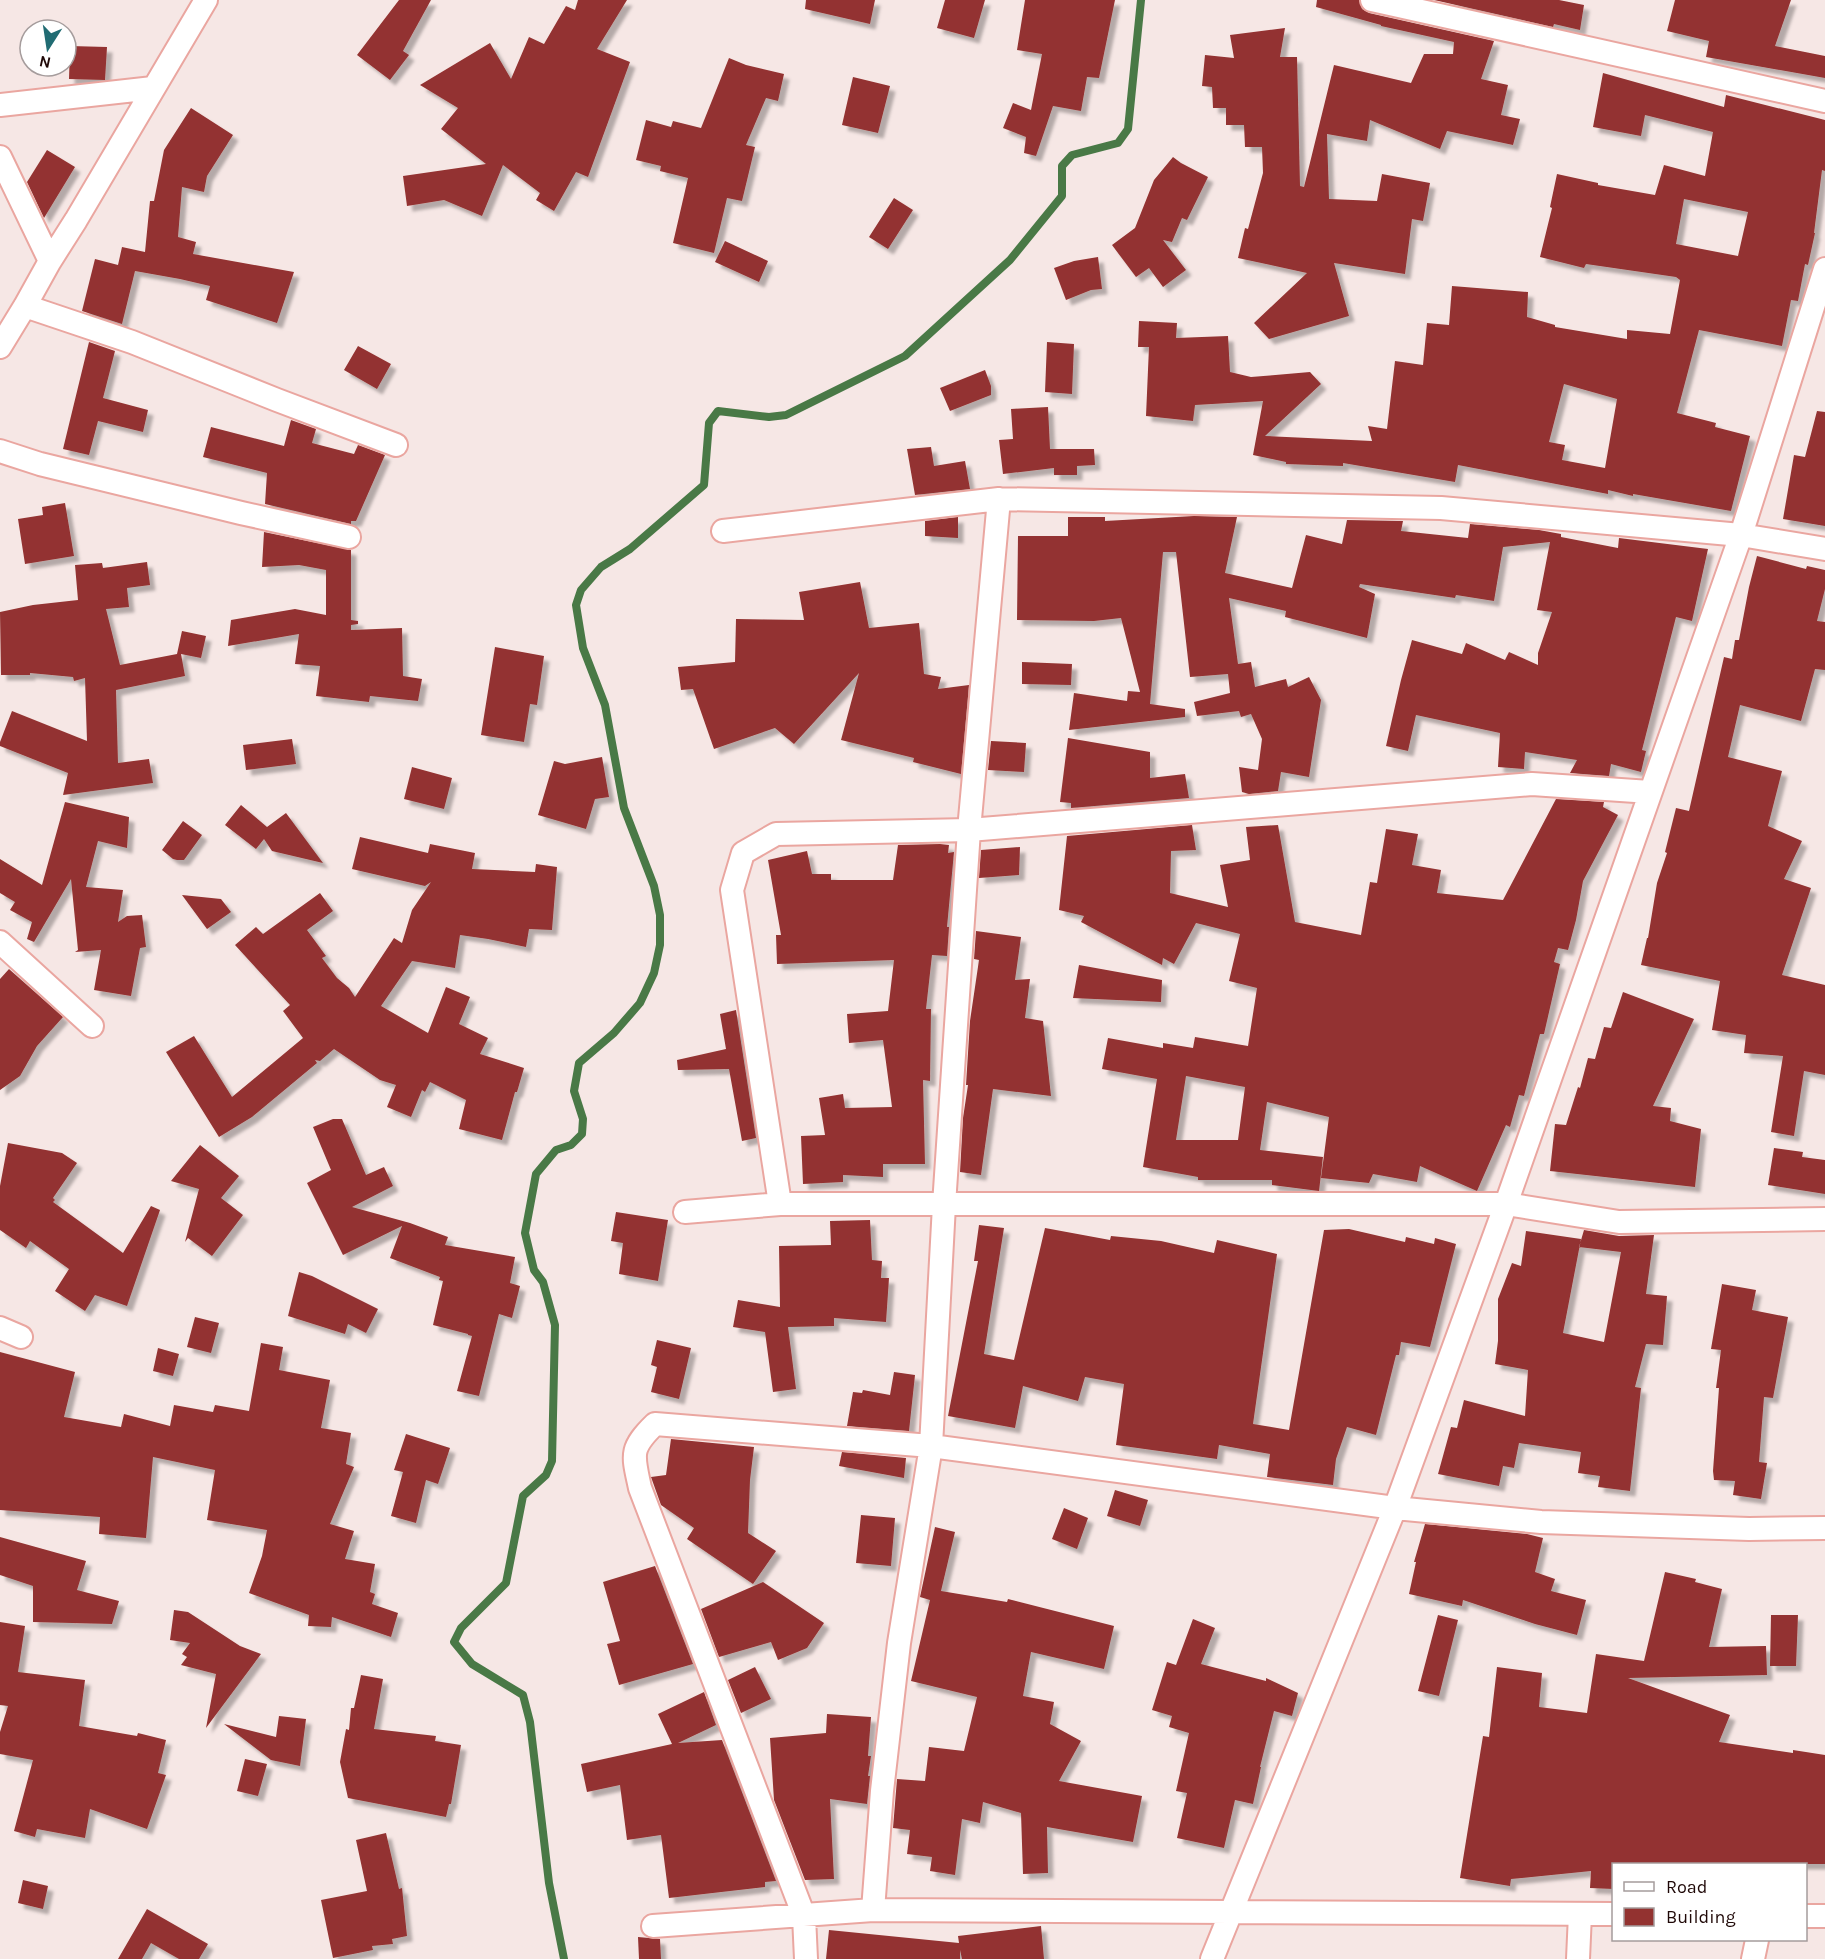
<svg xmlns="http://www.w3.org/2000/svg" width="1825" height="1959" font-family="Karla,sans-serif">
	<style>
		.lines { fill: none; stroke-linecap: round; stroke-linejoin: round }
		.stream { stroke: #497946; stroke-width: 8 }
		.building { fill: #933230; fill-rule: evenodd; filter: url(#shadow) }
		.street-casing { stroke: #eaa6a0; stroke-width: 26 }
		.street { stroke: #fff; stroke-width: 22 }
	</style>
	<defs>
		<filter id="shadow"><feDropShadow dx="5.5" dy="5.5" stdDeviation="1.5" flood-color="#0004"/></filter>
	</defs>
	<rect width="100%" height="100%" fill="#f6e7e5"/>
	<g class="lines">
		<path class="stream" d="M564 1959 549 1883 530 1722 523 1695 472 1664 454 1642 461 1628 506 1583 523 1496 546 1475 552 1461 555 1325 543 1282 534 1270 525 1233 536 1174 556 1150 571 1145 582 1134 583 1119 574 1091 579 1063 614 1033 640 1003 654 973 660 945V915L654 886 624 808 605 705 583 648 576 605 581 590 601 567 630 549 704 485 709 423 718 411 769 417 786 415 905 356 1010 260 1062 196V166L1072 155 1118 143 1128 129 1141 0"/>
	</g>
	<path class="building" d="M399 0H431L403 51 409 55 390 80 357 55Z
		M578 0H627L597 49 630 62 588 177 576 172 554 211 536 200 540 193 503 165 482 216 444 200 407 206 403 176 486 164 441 129 458 108 420 85 490 43 511 79 529 37 544 44 566 6 575 10Z
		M806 0H875L870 24 805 9Z
		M945 0H985L974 38 937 28Z
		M1025 0H1115L1099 78 1087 77 1081 111 1053 106 1036 156 1024 153 1026 137 1003 128 1013 103 1031 110 1042 54 1017 50Z
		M1317 0H1359L1362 9 1369 13 1494 41 1481 79 1508 85 1501 115 1520 119 1513 145 1447 131 1440 149 1370 120 1367 141 1327 134 1329 199 1377 201 1382 174 1430 183 1423 221 1412 219 1405 274 1334 263 1349 316 1269 339 1254 323 1307 273 1238 258 1245 228 1248 229 1263 173 1262 147H1245L1244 125H1226V108H1213L1212 87 1202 86 1205 55 1234 58 1230 35 1285 28 1280 57H1297L1300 186 1304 187 1334 65 1411 83 1424 54H1453L1454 42 1381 26V25L1316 7Z
		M1434 0H1559L1584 5 1580 30 1554 24 1553 27Z
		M1675 0H1791L1775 46 1825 56V78L1706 57 1709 41 1667 31Z
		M70 46 107 47 105 80 69 79Z
		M729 58 746 65 784 74 778 101 766 98 746 145 755 147 742 201 727 198 714 253 673 243 688 178 660 171 661 166 636 160 646 120 671 127 673 121 701 128Z
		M1603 73 1724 107 1726 95 1825 120V171L1822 170 1814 233H1815L1808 265 1805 264 1798 301 1791 300 1782 346 1699 330 1677 413 1716 423 1715 427 1750 436 1731 511 1633 494V496L1608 490V494L1458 465 1455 482 1343 463V466L1286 464V462L1253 455 1263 401 1195 405 1193 421 1146 416 1149 347H1138L1139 321 1177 323 1176 338 1228 336 1230 372 1251 377 1310 372 1321 384 1265 436 1372 441 1368 426 1387 429 1395 361 1423 365 1427 323 1449 325 1452 286 1528 292 1527 317 1555 325V327L1627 339V330L1670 334 1680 280 1676 277 1586 264 1584 268 1540 257 1552 208 1550 207 1557 174 1598 183V185L1655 195 1664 165 1705 176 1713 132 1645 115 1641 136 1593 127ZM1684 199 1748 212 1738 256 1676 244ZM1564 384 1617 399 1605 468 1562 460 1565 445 1549 442Z
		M853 77 890 86 878 133 842 125Z
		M191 108 233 135 207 176 204 192 182 187 178 237 196 242 193 254 294 272 277 323 206 300 210 286 180 279 135 271 122 324 82 311 95 259 118 265 122 247 145 252 150 201H154L164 150Z
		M47 150 75 167 44 218 27 182Z
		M1173 157 1181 163 1208 177 1187 220 1182 218 1172 242 1163 240 1186 270 1163 287 1149 268 1136 277 1112 245 1135 228 1154 180Z
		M894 198 913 210 888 249 869 237Z
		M725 241 768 261 759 282 715 262Z
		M1098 257 1102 289 1091 290 1066 300 1054 268 1074 261Z
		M89 342 115 351 103 398 148 410 143 432 98 421 89 455 63 449Z
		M1047 342 1074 344 1072 394 1045 392Z
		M358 346 391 364 377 389 344 370Z
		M985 370 991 386V395L950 411 940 388Z
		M1048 407 1050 449H1094L1095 465 1077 466V475H1054V468L1003 474 999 440 1013 439 1011 409Z
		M1817 411 1825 412V526L1783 519 1794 455 1805 457Z
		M291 420 316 429 312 443 354 454 358 445 385 455 356 521H351V524L265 504 267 473 203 457 211 427 284 446Z
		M931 447 934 466 965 461 970 489 915 495 907 449Z
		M65 503 74 556 25 564 18 519 43 515 42 507Z
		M1194 516 1237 517 1225 573 1292 588 1306 535 1342 544 1347 520 1403 521 1401 531 1468 538 1470 524 1539 530 1561 534V537L1618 548 1619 538 1708 549 1692 621 1676 617 1642 750 1646 751 1641 772 1611 764 1609 776 1570 773 1577 760 1525 752 1524 769 1498 767 1500 733 1416 715 1408 751 1386 746 1401 680 1412 640 1462 654 1466 643 1505 660 1509 652 1538 665V653L1552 612 1537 610 1550 542 1503 547 1494 601 1456 595 1455 598 1360 584 1359 587 1375 594 1367 638 1285 617 1286 611 1229 598 1238 664 1251 662 1255 687 1286 679 1288 687 1309 677 1321 700 1309 777 1281 772 1278 791 1249 794 1242 792 1239 767 1258 770 1262 739 1251 714 1241 717 1239 711 1197 716 1194 702 1230 693 1228 674 1190 677 1176 552H1163L1150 704 1185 709V717L1069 730 1074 693 1127 701 1128 691 1140 692 1121 618 1094 621 1017 620 1018 536H1068V517H1105V521Z
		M958 517V538L925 536V521Z
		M264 532 351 550V620L358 621V624L351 625V630L402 628 403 676 422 679 418 701 370 696 369 702 316 696 320 666 295 664 299 634 228 646 231 620 295 609 326 615V570L299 565 262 567Z
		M1757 556 1806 569 1807 566 1825 570V589L1817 621 1825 622V670L1815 669 1801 721 1740 705 1728 757 1782 771 1768 826 1802 841 1784 879 1811 888 1782 975 1825 985V1075L1804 1071 1794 1136 1771 1132 1783 1056 1744 1053 1746 1035 1712 1030 1720 981 1641 965 1647 938H1648L1657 883 1667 853 1665 852 1676 808 1689 811 1724 657 1732 659 1735 640H1739L1749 587Z
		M147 562 150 585 127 588 129 607 106 609 120 665 177 654 182 631 206 636 201 658 181 654 185 676 116 690 118 763 149 759 153 783 63 795 68 773 0 746V742L12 711 87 741 85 678 74 681 73 677 30 673V675H1L0 612 33 605 78 600 75 565 102 563 103 568Z
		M860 582 869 628 919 623 924 674 941 677 938 689 969 685 961 774 913 762 914 758 841 740 859 673 794 744 775 728 714 749 693 689 681 690 678 667 735 662 736 619 804 620 799 592Z
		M495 647 544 656 537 705 530 704 524 742 481 735Z
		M1022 662 1072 664 1071 685 1022 684Z
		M1068 738 1150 752V778L1185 774 1189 798 1071 808V803L1060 802Z
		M292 739 296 764 246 770 243 745Z
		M991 741 1026 743 1024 772 988 770Z
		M602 757 609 797 595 799 586 829 538 815 554 761 565 764Z
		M412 767 452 778 444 809 404 799Z
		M1556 799 1604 802 1603 807 1618 815 1583 881 1576 920 1568 950 1558 948 1554 962 1560 964 1544 1034H1540L1524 1096 1519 1095 1510 1127 1506 1125 1477 1191 1420 1166 1417 1182 1373 1174 1369 1183 1321 1178 1329 1117 1267 1102 1260 1150 1323 1157 1319 1191 1272 1185V1180H1198V1177L1143 1167 1157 1079 1102 1069 1108 1038 1163 1048V1043L1193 1048 1195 1037 1248 1046 1257 988 1229 981 1240 934 1196 923 1174 964 1163 958 1162 965 1081 922 1084 916 1059 910 1067 836 1192 825 1196 850 1171 851 1170 893 1228 907 1220 865 1250 860 1246 827 1278 825 1295 922 1361 935 1370 882 1377 883 1386 829 1418 834 1412 865 1441 870 1437 893 1503 900ZM1186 1076 1245 1087 1238 1140H1176Z
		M65 802 129 817 127 848 98 841 86 887 123 890 118 922 127 916 142 915 146 947 140 948 131 996 94 990 101 950 75 952 78 950 71 879 34 942 27 939 32 922 10 910 15 902 0 893V859L42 885Z
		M241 805 267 827 286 813 323 863 272 851 264 839 256 849 225 825Z
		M183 821 202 835 184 860H177L173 859 162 850Z
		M360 837 428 853 430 844 475 853 472 869 535 872 536 864 557 867 552 930 529 929 526 947 488 939 460 935 455 968 412 961 381 1006 428 1033 446 987 470 997 459 1024 488 1038 480 1054 524 1068 517 1092H515L502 1140 459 1129 466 1100 430 1082 425 1092 422 1090 411 1117 387 1107 396 1085 380 1080 334 1049 320 1061 315 1060 317 1063 252 1117 219 1137 166 1052 194 1036 232 1097 303 1038 283 1011 290 1005 235 945 256 927 263 934 320 893 333 911 307 930 326 956 322 958 337 978 349 988 355 997 394 938 402 943 412 910 431 882 425 886 352 869Z
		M940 844 949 845 948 853 954 852 947 927H949L947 956 932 955 926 1009H931L930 1081 923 1080 925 1164H883V1177L843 1175V1182L803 1184 801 1136 825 1135 819 1098 843 1094 845 1108 892 1107 883 1040 849 1043 847 1014 888 1011 894 960 777 964 776 935H781L768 860 807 851 812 874H831V880H893L898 845Z
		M1020 847 1019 875 979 878 981 850Z
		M182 895 221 899 231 912 207 929Z
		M976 931 1021 937 1015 980 1030 979 1025 1018 1043 1021 1051 1096 993 1089 981 1175 960 1172 963 1118 968 1085H966L970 1021 979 960 974 959Z
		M1079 965 1162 980 1161 1002 1073 998Z
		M9 969 63 1017 37 1046 20 1076 0 1090V979Z
		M1623 992 1694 1019 1653 1106 1671 1108 1670 1121 1701 1129 1695 1187 1550 1171 1555 1124 1566 1125 1578 1087 1580 1088 1588 1058 1595 1059 1604 1027 1611 1028Z
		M736 1010 756 1138 742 1141 729 1069 678 1070 677 1060 726 1049 720 1014Z
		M333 1119H342L366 1175 384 1167 393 1186 352 1207 410 1223 448 1237 445 1245 515 1257 510 1283 520 1286 512 1318 499 1314 479 1396 457 1391 472 1336 468 1335V1334L433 1325 443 1281 439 1280 440 1277 390 1258 402 1226 343 1255 307 1183 331 1170 313 1127Z
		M8 1143 62 1153 77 1163 53 1198 55 1200 53 1202 123 1253 151 1206 160 1210 127 1306 95 1295 85 1311 55 1291 69 1269 30 1241 26 1248 0 1230V1186Z
		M200 1145 239 1176 221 1198 243 1215 212 1256 188 1238 185 1242 199 1189 171 1181Z
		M1774 1148 1803 1152 1802 1157 1825 1160V1194L1768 1185Z
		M616 1212 668 1220 658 1281 619 1274 623 1243 611 1241Z
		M870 1220 872 1260 882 1261 881 1278H889L886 1322 834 1318V1326L788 1327 796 1389 773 1392 765 1332 733 1327 738 1300 780 1307 779 1246 831 1245 830 1221Z
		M979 1225 1004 1228 984 1354 1014 1360 1045 1228 1110 1240 1111 1236 1161 1241 1214 1253 1217 1240 1277 1254 1253 1424 1289 1430 1324 1230 1349 1229 1405 1242 1406 1237 1434 1244 1435 1238 1456 1244 1430 1347 1401 1342 1399 1355H1396L1376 1435 1347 1427 1336 1459 1333 1485 1267 1477 1270 1454 1219 1445 1217 1459 1116 1445 1124 1384 1085 1377 1078 1401 1023 1386 1015 1428 948 1416 978 1261H974Z
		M1584 1230 1619 1236 1654 1235 1646 1294 1667 1296 1663 1345 1646 1344 1635 1387 1641 1388 1630 1491 1598 1487 1600 1476 1578 1473 1581 1452 1519 1443 1514 1468 1503 1466 1499 1486 1438 1474 1451 1427 1457 1428 1464 1400 1525 1416 1528 1370 1495 1364 1498 1341V1299L1512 1263 1521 1266 1526 1231 1581 1239 1563 1333 1604 1342 1621 1252 1579 1247Z
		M299 1272 312 1276 378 1309 366 1333 348 1324 345 1334 288 1316Z
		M1722 1284 1756 1290 1752 1310 1788 1317 1773 1398 1764 1397 1759 1462 1767 1463 1761 1499 1733 1495 1735 1481 1714 1480 1713 1471 1719 1388H1716L1721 1350 1711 1349Z
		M195 1317 219 1323 211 1353 187 1347Z
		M657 1340 691 1348 679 1399 651 1392 657 1367 651 1365Z
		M261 1343 283 1347 279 1370 330 1380 321 1428 351 1433 346 1464 354 1467 330 1524 354 1531 345 1559 375 1564 370 1592 375 1594 372 1604 398 1613 391 1637 332 1617 331 1627 308 1626 309 1615 249 1593 262 1556 267 1530 207 1520 215 1470 153 1457 146 1538 99 1534 100 1517 0 1510V1352L75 1372 64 1417 121 1427 124 1414 170 1426 174 1405 213 1412 215 1405 249 1411Z
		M158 1348 179 1354 173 1376 153 1371Z
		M894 1372 915 1375 909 1431 847 1426 853 1392 862 1393 863 1390 890 1395Z
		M406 1434 450 1448 438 1484 426 1480 416 1523 391 1516 403 1472 394 1470Z
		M671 1439 754 1447 750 1480 748 1533 776 1551 753 1584 687 1539 694 1528 661 1505 651 1477 666 1475Z
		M842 1452 906 1458 904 1478 839 1466Z
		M1115 1490 1148 1500 1140 1526 1107 1516Z
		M1064 1508 1088 1518 1077 1549 1052 1539Z
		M861 1515 895 1518 891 1566 856 1563Z
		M1425 1524 1527 1534 1543 1538 1535 1572 1555 1579 1551 1591 1586 1600 1577 1635 1535 1624 1463 1600 1462 1606 1409 1594 1416 1562H1414Z
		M935 1527 955 1532 941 1591 1007 1602 1008 1599 1114 1626 1104 1669 1031 1652 1023 1696 1054 1702 1050 1724 1081 1741 1059 1781 1142 1796 1133 1842 1047 1827 1048 1873 1023 1874 1021 1813 983 1802 980 1823 962 1819 955 1875 930 1871 932 1857 907 1854 910 1830 893 1828 897 1779 925 1781 929 1747 964 1751 977 1697 911 1681 930 1600 920 1597Z
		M0 1537 86 1561 77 1590 119 1601 112 1624 33 1622V1586L0 1575Z
		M655 1566 693 1664 619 1685 607 1644 620 1641 603 1582Z
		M1665 1572 1696 1579 1695 1582 1722 1589 1709 1647 1766 1646 1767 1675 1628 1678 1730 1715 1719 1742 1793 1753V1750L1825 1755V1864H1614V1889L1590 1888 1591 1871 1511 1879 1510 1886 1460 1878 1483 1736 1489 1737 1497 1667 1542 1673 1539 1707 1587 1713 1596 1654 1644 1661Z
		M763 1582 824 1623 807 1648 778 1660 771 1642 719 1657 701 1609Z
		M174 1610 188 1612 240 1646 261 1654 206 1728 216 1674 181 1665 187 1657 182 1654 190 1643 170 1640Z
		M1438 1615 1458 1620 1439 1696 1418 1691Z
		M1771 1615H1798L1796 1666H1770Z
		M1193 1619 1215 1628 1201 1664 1266 1681V1678L1298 1693 1292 1716 1274 1711 1260 1767H1261L1253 1804 1235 1800 1224 1848 1177 1838 1187 1793 1176 1791 1189 1733 1169 1727 1172 1716 1152 1710 1167 1662 1176 1665Z
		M0 1622 25 1626 18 1672 85 1680 79 1726 137 1736 138 1733 166 1740 158 1773 166 1775 147 1829 90 1809 85 1838 37 1829 35 1837 14 1831 33 1760 0 1754V1732L8 1706 0 1705Z
		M755 1667 771 1699 741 1713 728 1680Z
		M361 1675 383 1679 374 1729 436 1736 435 1741 461 1745 451 1804H449L446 1817 348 1798 340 1762 346 1729 349 1730 351 1708H354Z
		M704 1692 716 1725 678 1743 722 1740 776 1881 765 1882V1887L669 1898 661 1835 627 1840 620 1785 587 1792 581 1764 672 1744 658 1714Z
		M827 1714 871 1717 868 1756H871L868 1776H870L867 1804 830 1799 834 1879 805 1880 774 1800 770 1738 826 1733Z
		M279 1716 306 1719 300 1766 271 1760 224 1724 276 1737Z
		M245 1759 267 1764 258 1796 237 1791Z
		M386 1833 399 1889 402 1888 407 1936 392 1939 393 1944 372 1946 373 1950 333 1958 321 1900 367 1891 356 1840Z
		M23 1880 48 1886 43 1909 18 1903Z
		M147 1909 208 1944 199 1959H179L151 1943 142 1959H118Z
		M1041 1926 1044 1959H962L960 1950V1959H826L829 1930 959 1943 958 1936Z
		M638 1937 660 1939 661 1959H639Z"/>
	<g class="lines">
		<g class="street-casing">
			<path id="street" d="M1372 0 1825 101
				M0 105 153 88
				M0 157 50 261
				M25 306 132 342 277 400 396 445
				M0 347 25 306 50 261 76 220 206 0
				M0 451 40 464 241 513 349 537
				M723 531 999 499 1441 508 1741 535 1825 549
				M0 942 92 1026
				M780 1204 732 890 743 853 776 834 969 830 1532 784 1650 792
				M685 1212 780 1204H1506L1619 1222 1825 1219
				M0 1328 21 1337
				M873 1910 882 1791 899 1643 931 1446 944 1205 969 830 999 499
				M1806 1916H1825
				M653 1926 873 1910 1614 1914
				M806 1959 804 1916 640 1488C633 1455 629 1449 655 1424L931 1446 1395 1508 1541 1522 1749 1529 1825 1528
				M1212 1959 1395 1508 1506 1204 1741 535 1825 269
				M1578 1959 1580 1914
				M1753 1959 1757 1940"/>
		</g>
		<use href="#street" class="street"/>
	</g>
	<rect x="1612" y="1863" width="195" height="78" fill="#ffffff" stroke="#a59c9c" stroke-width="1.5"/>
	<rect x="1624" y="1882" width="30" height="9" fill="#ffffff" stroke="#a59c9c" stroke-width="1.5"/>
	<text x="1666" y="1893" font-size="18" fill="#1f0807">Road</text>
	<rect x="1624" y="1908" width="30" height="18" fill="#933230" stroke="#a59c9c" stroke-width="1.5"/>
	<text x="1666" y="1923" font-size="18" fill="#1f0807">Building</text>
	<g transform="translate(48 48) rotate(192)"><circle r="28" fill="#ffffff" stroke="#a59c9c" stroke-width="1.5"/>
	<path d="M0-4.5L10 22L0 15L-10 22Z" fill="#216c73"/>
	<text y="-9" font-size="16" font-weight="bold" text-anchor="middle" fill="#1f0807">N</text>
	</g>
</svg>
